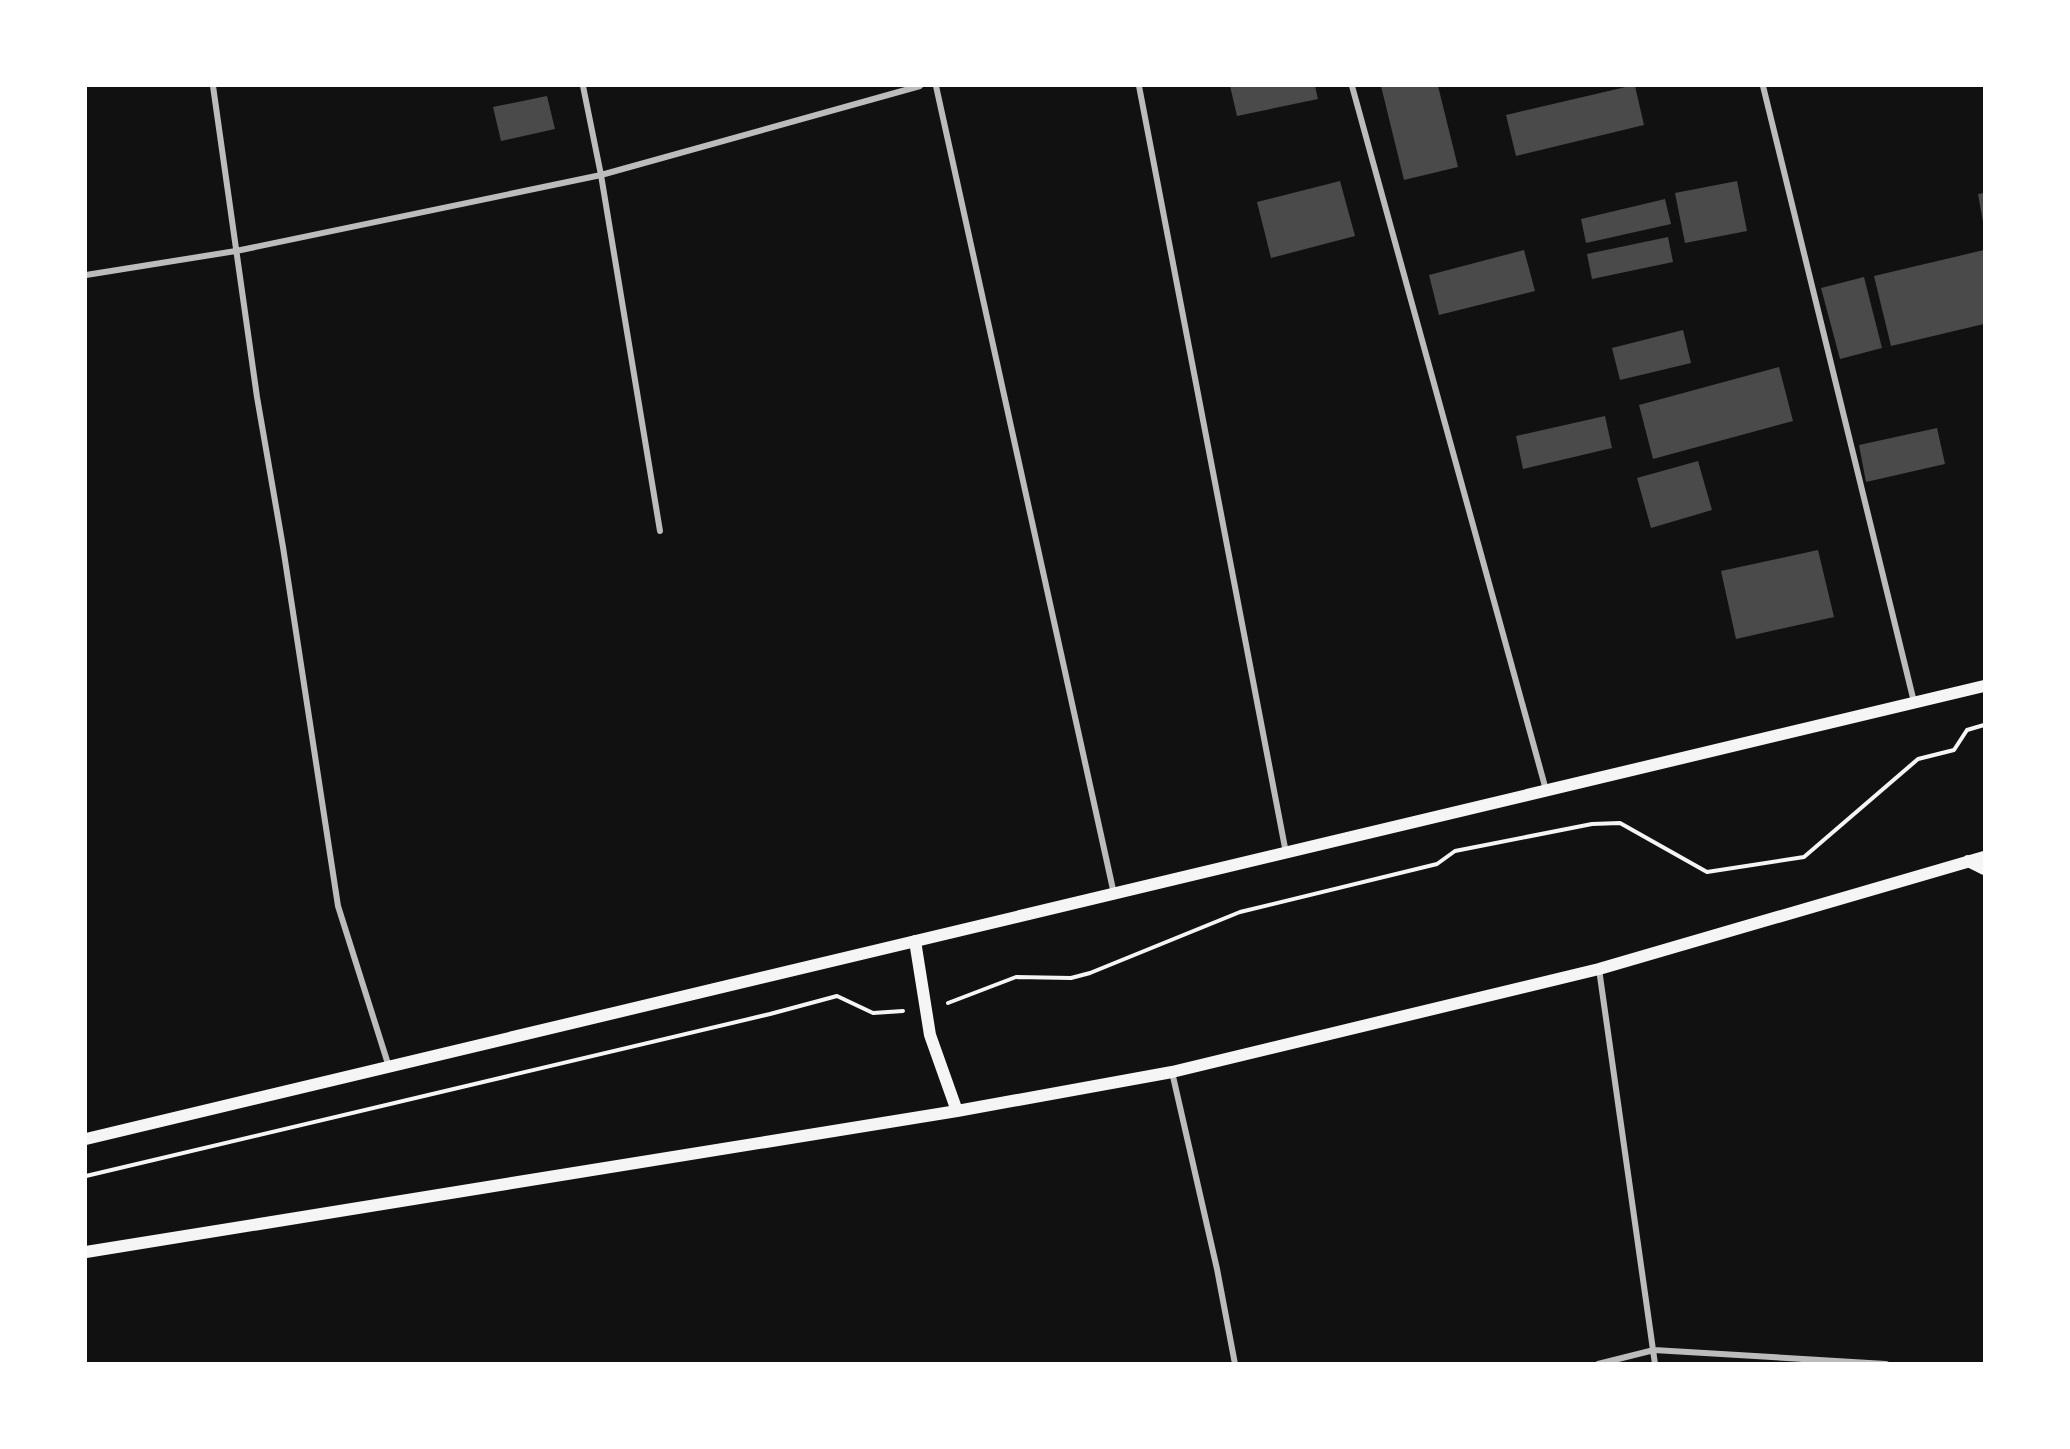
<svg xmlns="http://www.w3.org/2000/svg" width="2070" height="1449" font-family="'PT Sans Narrow',sans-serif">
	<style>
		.building { fill: #4a4a4a }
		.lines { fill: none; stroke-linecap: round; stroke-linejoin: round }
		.path { stroke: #f5f5f5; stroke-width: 4 }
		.minor { stroke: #bcbcbc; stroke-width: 6 }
		.secondary { stroke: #f5f5f5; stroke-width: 12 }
	</style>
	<rect width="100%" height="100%" fill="#111"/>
	<path class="building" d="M1230 86H1315L1318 99 1237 116Z
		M1381 86H1438L1458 167 1404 180Z
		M1630 86H1635L1644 125 1516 156 1506 115Z
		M547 96 555 129 501 141 493 107Z
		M1340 181 1355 236 1271 258 1257 202Z
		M1737 181 1747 231 1685 243 1675 193Z
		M1984 193V221L1983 222 1978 194Z
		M1665 199 1671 224 1586 243 1581 219Z
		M1668 237 1673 262 1592 279 1587 254Z
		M1524 250 1535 291 1439 315 1429 275Z
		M1984 250V324L1891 346 1874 276Z
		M1864 277 1882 348 1840 359 1821 288Z
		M1683 330 1691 363 1620 380 1612 348Z
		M1779 367 1793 421 1653 459 1639 405Z
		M1605 416 1612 448 1523 469 1516 436Z
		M1937 428 1945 464 1866 482 1859 445Z
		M1698 461 1712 510 1651 528 1637 478Z
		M1818 550 1834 617 1736 639 1721 571Z"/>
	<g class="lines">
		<path class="path" d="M948 1003 1016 977 1071 978 1090 973 1240 912 1437 864 1455 851 1592 824 1620 823 1707 872 1804 857 1918 759 1954 750 1967 730 1984 725
			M86 1176 770 1014 837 996 873 1013 903 1011"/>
		<path class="minor" d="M213 86 257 397 283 547 338 906 389 1067
			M583 86 601 175 660 531
			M936 86 1114 894
			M1139 86 1286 853
			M1352 86 1546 790
			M1763 86 1914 702
			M86 275 236 251 601 175 920 86
			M1599 969 1655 1364
			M1172 1072 1217 1269 1235 1364
			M1598 1364 1654 1350 1886 1364"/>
		<path class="secondary" d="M1968 861 1984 869
			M915 941 930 1035 957 1111
			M86 1139 1984 686
			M86 1252 957 1111 1172 1072 1599 969 1984 857"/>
	</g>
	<rect width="2070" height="1449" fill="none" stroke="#ffffff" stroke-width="174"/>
</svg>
